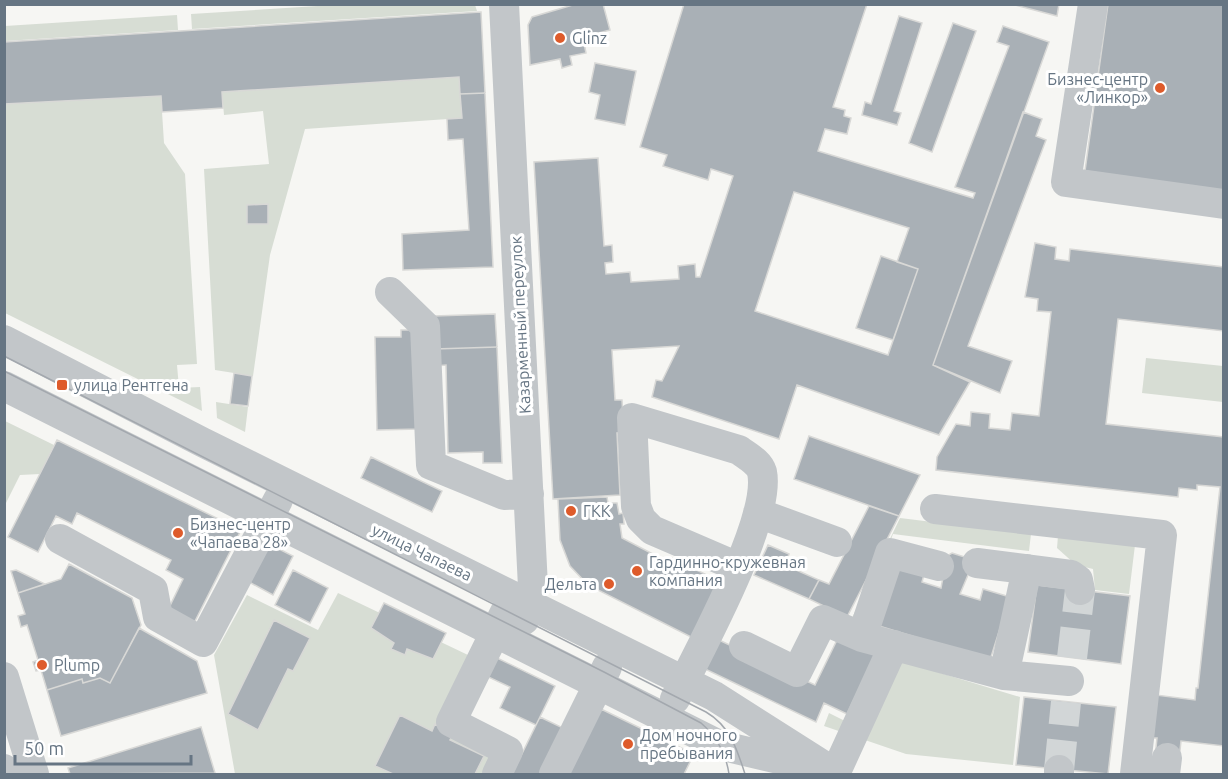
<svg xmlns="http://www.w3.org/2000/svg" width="1228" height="779" font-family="Ubuntu,sans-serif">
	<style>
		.green { fill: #d7ddd4; fill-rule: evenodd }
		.building { fill: #a9b0b6; stroke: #d8d8d6; stroke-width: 1.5; fill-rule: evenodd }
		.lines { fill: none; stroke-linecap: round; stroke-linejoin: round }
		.minor-tunnel { stroke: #d2d6d7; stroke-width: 30; stroke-dasharray: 30 15; stroke-linecap: butt }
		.minor { stroke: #c2c6c9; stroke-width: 30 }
		.tram { stroke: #a3a8ae; stroke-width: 1.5 }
		.poi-dot { fill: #de5b2b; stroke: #fff; stroke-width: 2 }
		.labels { text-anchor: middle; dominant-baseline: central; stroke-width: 6; stroke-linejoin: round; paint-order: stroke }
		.poi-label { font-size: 16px; fill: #667583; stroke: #fff; text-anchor: start }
		.street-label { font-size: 16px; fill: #667583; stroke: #fff }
	</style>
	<rect width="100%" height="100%" fill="#f6f6f3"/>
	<path class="green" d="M349 4 475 5 477 11 192 29 191 14Z
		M177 15 178 30 5 41V26Z
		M459 77 462 118 305 129 270 255 253 376 215 370 204 169 269 164 263 111 224 115 222 92ZM268 204 247 224V205Z
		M161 96 164 143 185 174 197 364 177 365 179 388 200 387 202 411 5 313 4 104Z
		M1146 358 1223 366V402L1142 393Z
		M216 402 248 407 245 432 217 418Z
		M5 421 54 445 40 474 20 475 5 505Z
		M900 518 1031 534 1029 551 893 534 861 627 850 622Z
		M1058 536 1135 545 1129 594 1095 590 1093 569 1076 565 1057 548Z
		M338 593 468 655 444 707 500 737 482 774H235L214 655 247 595 318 630Z
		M881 655 1020 697 1013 765 906 754 824 726 829 713 849 723Z"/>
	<path class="building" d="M576 4H603L610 30 591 35 592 40 584 43 586 53 570 56 572 65 562 68 560 59 530 65 528 25 532 17Z
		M684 4H867L833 107 845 110 844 116 851 118 847 134 825 129 818 151 973 198 975 193 955 187 1009 46 997 42 1003 26 1049 42 933 365 970 382 939 435 797 385 779 439 652 397 656 380 662 381 679 346 612 350 615 400H622L624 432 617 433 620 495 553 499 534 162 598 158 604 246 612 245 613 262 605 263 606 274 630 272 631 282 679 279 678 266 695 264 696 277H700L733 176 711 169 708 180 663 166 667 155 640 147ZM794 192 909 228 897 262 918 269 888 355 755 311Z
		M1011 4H1059L1057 16Z
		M1108 4H1224V191L1085 171Z
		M481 12 485 93 460 94 459 77 222 92 223 108 162 112 161 96 4 104V42Z
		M899 16 922 23 894 111 901 113 897 125 862 115 865 102 871 104Z
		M953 23 976 31 932 152 909 143Z
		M595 63 636 71 625 125 595 119 600 95 589 92Z
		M485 93 493 267 403 270 402 234 469 230 463 139 448 140 447 119 462 118 460 94Z
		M1023 112 1042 119 1036 136 1046 140 968 346 1012 361 1000 393 933 365Z
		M268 204V224H247V205Z
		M1035 243 1056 247 1055 259 1069 261 1070 249 1224 267V331L1118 319 1106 424 1224 437V746L1181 741 1179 760 1155 757 1157 738H1153L1156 695 1195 700 1196 688H1198L1220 487 1197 485V490L1179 488 1178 497 936 470 937 457 956 424 970 426 971 412 990 414 989 428 1010 430 1012 413 1039 416 1051 312 1037 311 1038 299 1025 297Z
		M881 256 918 269 893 340 856 328Z
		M495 314 497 347 435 349 434 316Z
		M401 330H417L419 429 377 430 375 337H401Z
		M497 347 502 463H483V452L448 453 446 365 435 366V349Z
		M234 373 252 376 248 406 230 404Z
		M809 436 920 475 899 516 794 479Z
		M57 440 241 530 191 629 165 616 183 579 166 570 171 560 77 513 72 524 56 516 38 552 8 537Z
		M371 457 442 491 432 512 361 478Z
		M607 497 608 503H617L619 514 623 513 624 524H620L622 538 670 563 672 558 709 576 706 582 718 588 693 638 588 585 570 566 560 540 558 499Z
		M869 506 899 516 847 617 809 599 819 580 829 584Z
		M269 544 293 556 273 595 249 582Z
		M768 545 789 554 785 565 819 580 809 599 754 575Z
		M952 553 971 559 973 563 960 594 980 600 983 589 1010 597 990 660 879 626 898 563 925 571 922 582 941 588 947 556Z
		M69 564 132 598 141 625 110 683 100 678 83 683 82 679 47 690 41 670 36 671 33 662 38 660 27 625 21 627 18 616 25 614 18 593 61 579Z
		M16 570 45 584 18 593 11 571Z
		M293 570 328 588 310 623 275 605Z
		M1037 585 1130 596 1121 664 1028 652Z
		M384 603 446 633 433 659 407 649 405 655 391 649 394 643 371 628Z
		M274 620 310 638 293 671 288 669 258 730 228 714Z
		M139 628 197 661 207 693 61 736 47 690 82 679 83 683 100 678 110 683Z
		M839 636 876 654 847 714 824 703 816 722 705 669 719 640 815 685Z
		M493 656 555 686 536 725 500 708 510 687 484 675Z
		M1024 697 1116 707 1108 774 1016 765Z
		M601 709 694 754 684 774H569Z
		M400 715 432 731 435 724 454 733 450 740 484 756 475 774H393L375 766Z
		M540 717 563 728 540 774H512Z
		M201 727 215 773 70 774 68 768Z"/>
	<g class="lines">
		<path class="minor-tunnel" d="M1072 658 1080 590
			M1059 770 1066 702"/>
		<path class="minor" d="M504 4 533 587 524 620
			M1093 4 1066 182 1224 204
			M390 292 425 326 431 465 504 495 529 494
			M4 340 202 442 714 696 835 773
			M4 386 719 745 813 767
			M935 509 1162 535 1135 774
			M758 513 837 542
			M60 539 153 590 158 617 203 642 278 500
			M977 563 1071 575 1078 580 1080 590
			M862 637 890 553 939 566
			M744 646 797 672 823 620 862 637 1004 675 1069 681
			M1004 675 1027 569
			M4 677 34 774
			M675 699C698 653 772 519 762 472 759 462 747 456 739 450L632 418 636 506 641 519 652 530 738 567
			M4 769 6 774
			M497 774 508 751 451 722 504 614
			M554 774 607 667
			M835 774 894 645
			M1059 774V770
			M1165 774 1167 758"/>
		<path class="tram" d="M4 356 706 712C730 726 737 749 745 774
			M4 371 604 672 701 723C716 736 726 754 729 774"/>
	</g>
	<g class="poi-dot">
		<circle cx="560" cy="38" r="6"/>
		<circle cx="1160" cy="88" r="6"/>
		<rect x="56" y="379" width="12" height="12" rx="3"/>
		<circle cx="571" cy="511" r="6"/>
		<circle cx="178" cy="533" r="6"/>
		<circle cx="637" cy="571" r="6"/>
		<circle cx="609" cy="584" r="6"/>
		<circle cx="42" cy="665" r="6"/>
		<circle cx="628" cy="744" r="6"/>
	</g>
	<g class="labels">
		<g class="poi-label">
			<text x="572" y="38">Glinz</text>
			<text x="1148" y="79" text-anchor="end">Бизнес-центр<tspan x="1148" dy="18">«Линкор»</tspan></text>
			<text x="74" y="385">улица Рентгена</text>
			<text x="583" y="511">ГКК</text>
			<text x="190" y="524">Бизнес-центр<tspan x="190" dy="18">«Чапаева 28»</tspan></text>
			<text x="649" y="562">Гардинно-кружевная<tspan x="649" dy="18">компания</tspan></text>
			<text x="597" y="584" text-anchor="end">Дельта</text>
			<text x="54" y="665">Plump</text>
			<text x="640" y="735">Дом ночного<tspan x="640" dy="18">пребывания</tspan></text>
		</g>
		<g class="street-label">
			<text transform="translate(520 325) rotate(-93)">Казарменный переулок</text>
			<text transform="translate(422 552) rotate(26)">улица Чапаева</text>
		</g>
	</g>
	<rect width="1228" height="779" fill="none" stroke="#667583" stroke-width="12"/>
	<path d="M15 755v9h176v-9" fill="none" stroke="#667583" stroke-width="3"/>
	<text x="24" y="755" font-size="18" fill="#667583" stroke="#ffffff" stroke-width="4.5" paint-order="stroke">50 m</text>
</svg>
